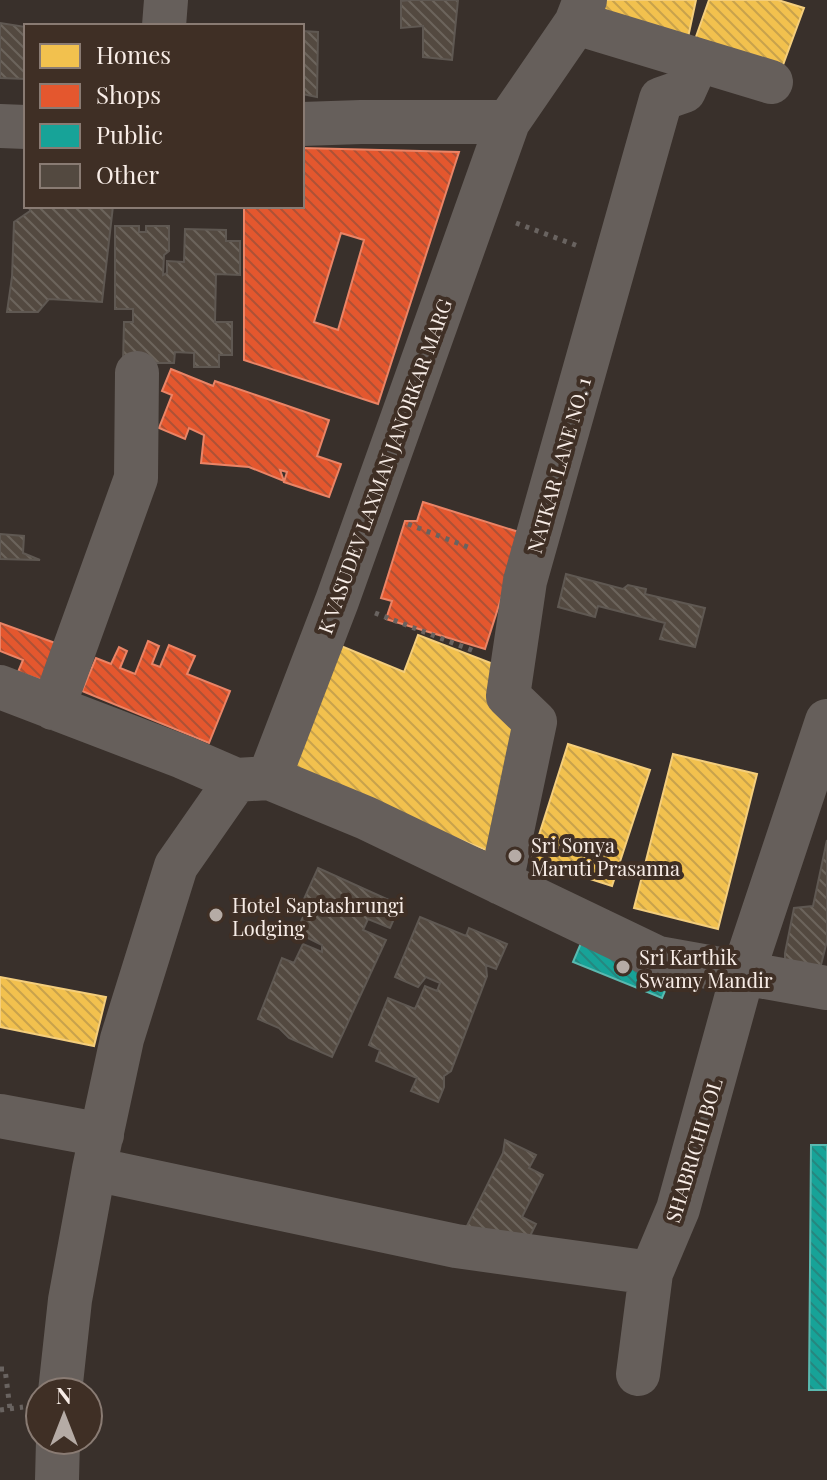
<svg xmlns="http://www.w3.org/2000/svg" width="827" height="1480" font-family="'Playfair Display',serif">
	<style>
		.homes { fill: url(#homes-back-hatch); stroke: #f4ce7c; stroke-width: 2 }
		.shops { fill: url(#shops-back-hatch); stroke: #ea8466; stroke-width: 2; fill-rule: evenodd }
		.public { fill: url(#public-back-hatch); stroke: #5ab9b0; stroke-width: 2 }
		.building { fill: url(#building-back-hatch); stroke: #5f5852; stroke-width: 2 }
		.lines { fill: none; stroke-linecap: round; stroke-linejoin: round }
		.path { stroke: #696360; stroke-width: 5; stroke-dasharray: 4 6; stroke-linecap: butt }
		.minor { stroke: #665f5b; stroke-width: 44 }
		.poi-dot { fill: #b5aba5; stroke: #3f2f25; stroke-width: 3 }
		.labels { text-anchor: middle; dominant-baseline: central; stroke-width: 8; stroke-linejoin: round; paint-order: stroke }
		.street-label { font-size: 20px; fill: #f8ede7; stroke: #3f2f25 }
		.poi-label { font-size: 20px; fill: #f8ede7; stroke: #3f2f25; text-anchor: start }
	</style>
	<defs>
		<pattern id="homes-back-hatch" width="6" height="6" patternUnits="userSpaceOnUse" patternTransform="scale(2)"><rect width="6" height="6" fill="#f2c14e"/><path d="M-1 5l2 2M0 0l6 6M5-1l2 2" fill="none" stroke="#c8a24c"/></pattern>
		<pattern id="shops-back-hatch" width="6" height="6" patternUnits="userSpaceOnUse" patternTransform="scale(2)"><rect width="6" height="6" fill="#e4572e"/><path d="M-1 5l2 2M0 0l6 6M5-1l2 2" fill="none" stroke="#ae5136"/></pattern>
		<pattern id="public-back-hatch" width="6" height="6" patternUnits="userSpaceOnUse" patternTransform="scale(2)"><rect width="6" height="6" fill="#17a398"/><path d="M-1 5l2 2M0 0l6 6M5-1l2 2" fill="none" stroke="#26877f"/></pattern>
		<pattern id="building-back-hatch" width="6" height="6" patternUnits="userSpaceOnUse" patternTransform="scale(2)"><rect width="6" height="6" fill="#534940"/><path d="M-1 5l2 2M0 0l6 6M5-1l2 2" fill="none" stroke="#6c645c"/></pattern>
	</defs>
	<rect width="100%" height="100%" fill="#39302b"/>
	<path class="homes" d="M601 0H696L686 47 595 20Z
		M709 0H778L804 8 780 73 692 48Z
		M418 635 496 665 519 726 491 852 284 770 334 643 404 672Z
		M568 744 650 770 612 886 531 860Z
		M673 754 757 774 718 929 634 908Z
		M0 977 106 997 94 1046 0 1027Z"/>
	<path class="shops" d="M302 148 459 152 378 404 244 360V206H302ZM341 233 364 240 338 330 314 322Z
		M171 369 213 386 215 381 329 420 317 456 341 464 329 497 284 482 287 472 280 470 284 481 249 467 201 463 204 435 189 428 185 439 159 428 172 395 162 391Z
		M423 502 522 533 485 649 386 619 392 601 381 598 405 521H417Z
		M0 623 58 644V686L18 672 23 660 0 651Z
		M148 641 159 646 152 664 160 667 169 645 195 656 187 674 230 691 209 743 82 691 96 658 111 664 119 647 127 651 120 668 135 674Z"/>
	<path class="public" d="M584 936 673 972 662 998 573 962Z
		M811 1145H827V1390H809Z"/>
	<path class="building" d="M411 0H458L452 60 423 57V26L401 28V1Z
		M0 23 26 27V79L0 78Z
		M302 31 318 32 317 97 302 94Z
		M29 206H113L102 302 49 299 38 312H7L12 277 14 222 30 211Z
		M115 226H139V232H146V226H169V251L164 255 163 275 167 273V261L184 262 185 229 226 230V241H240V275L216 274 215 322H232V355H219V367H194V353L175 352 174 363H123L124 322H133V309H115Z
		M0 534 24 536 23 553 40 560 0 559Z
		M566 574 623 589 628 585 646 589 645 594 705 608 695 647 660 639 665 623 598 606 595 617 558 607Z
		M827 840V941L818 977 785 969V953L794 908 813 906Z
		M318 868 400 905 390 928 368 919 363 930 386 940 332 1057 289 1038 279 1028 258 1019 282 958 294 963 303 944 322 952V945L296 932 304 915 299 910Z
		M420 917 466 936 469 928 507 944 496 969 486 965 487 976 451 1071 444 1076V1087L438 1102 411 1091 417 1078 376 1061 380 1050 369 1045 388 998 415 1009 425 986 437 991 440 983 426 977 418 987 395 977Z
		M505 1140 536 1155 529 1168 543 1175 522 1217 536 1224 525 1246 463 1234 503 1153Z"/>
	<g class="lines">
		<path class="path" d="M516 223 578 246
			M408 524 473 549
			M375 613 474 651
			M0 1369H5L10 1409
			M0 1410 23 1407"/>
		<path class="minor" d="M576 23 771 82
			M164 26 166 0
			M302 124 361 122H508L576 23 585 0
			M0 126 26 127
			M0 687 183 757 236 780 269 778 337 601 508 122
			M53 708 136 478 137 373
			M269 778 366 818 658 958 827 988
			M501 883 535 722 508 696 525 581 661 99 684 91 698 60
			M0 1116 102 1135
			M94 1169 456 1246 651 1273
			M638 1374 651 1273 678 1209 743 973 827 721
			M60 1392 70 1300 94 1169 122 1039 176 866 236 780
			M57 1480 58 1440"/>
	</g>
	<g class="poi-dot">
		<circle cx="515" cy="856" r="8"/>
		<circle cx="216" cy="915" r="8"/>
		<circle cx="623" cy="967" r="8"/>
	</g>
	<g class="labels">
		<g class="street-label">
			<text transform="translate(558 465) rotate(-74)">NATKAR LANE NO. 1</text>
			<text transform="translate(384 466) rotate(-70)">K VASUDEV LAXMAN JANORKAR MARG</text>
			<text transform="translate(693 1150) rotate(-73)">SHABRICHI BOL</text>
		</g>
		<g class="poi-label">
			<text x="531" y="844">Sri Sonya<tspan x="531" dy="23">Maruti Prasanna</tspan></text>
			<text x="232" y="904">Hotel Saptashrungi<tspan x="232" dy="23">Lodging</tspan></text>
			<text x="639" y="956">Sri Karthik<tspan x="639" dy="23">Swamy Mandir</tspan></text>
		</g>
	</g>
	<rect x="24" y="24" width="280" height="184" fill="#3f2f25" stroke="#897b73" stroke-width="2"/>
	<rect x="40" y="44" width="40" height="24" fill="#f2c14e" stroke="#897b73" stroke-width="2"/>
	<text x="96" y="64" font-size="24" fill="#f8ede7">Homes</text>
	<rect x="40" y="84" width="40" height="24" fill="#e4572e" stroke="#897b73" stroke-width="2"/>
	<text x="96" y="104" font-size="24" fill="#f8ede7">Shops</text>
	<rect x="40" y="124" width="40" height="24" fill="#17a398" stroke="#897b73" stroke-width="2"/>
	<text x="96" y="144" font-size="24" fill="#f8ede7">Public</text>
	<rect x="40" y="164" width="40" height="24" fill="#534940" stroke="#897b73" stroke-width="2"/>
	<text x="96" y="184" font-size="24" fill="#f8ede7">Other</text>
	<g transform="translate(64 1416)"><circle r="38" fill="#3f2f25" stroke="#897b73" stroke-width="2"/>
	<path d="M0-6L14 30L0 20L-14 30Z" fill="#b5aba5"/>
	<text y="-12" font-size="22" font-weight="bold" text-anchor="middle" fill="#f8ede7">N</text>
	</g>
</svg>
